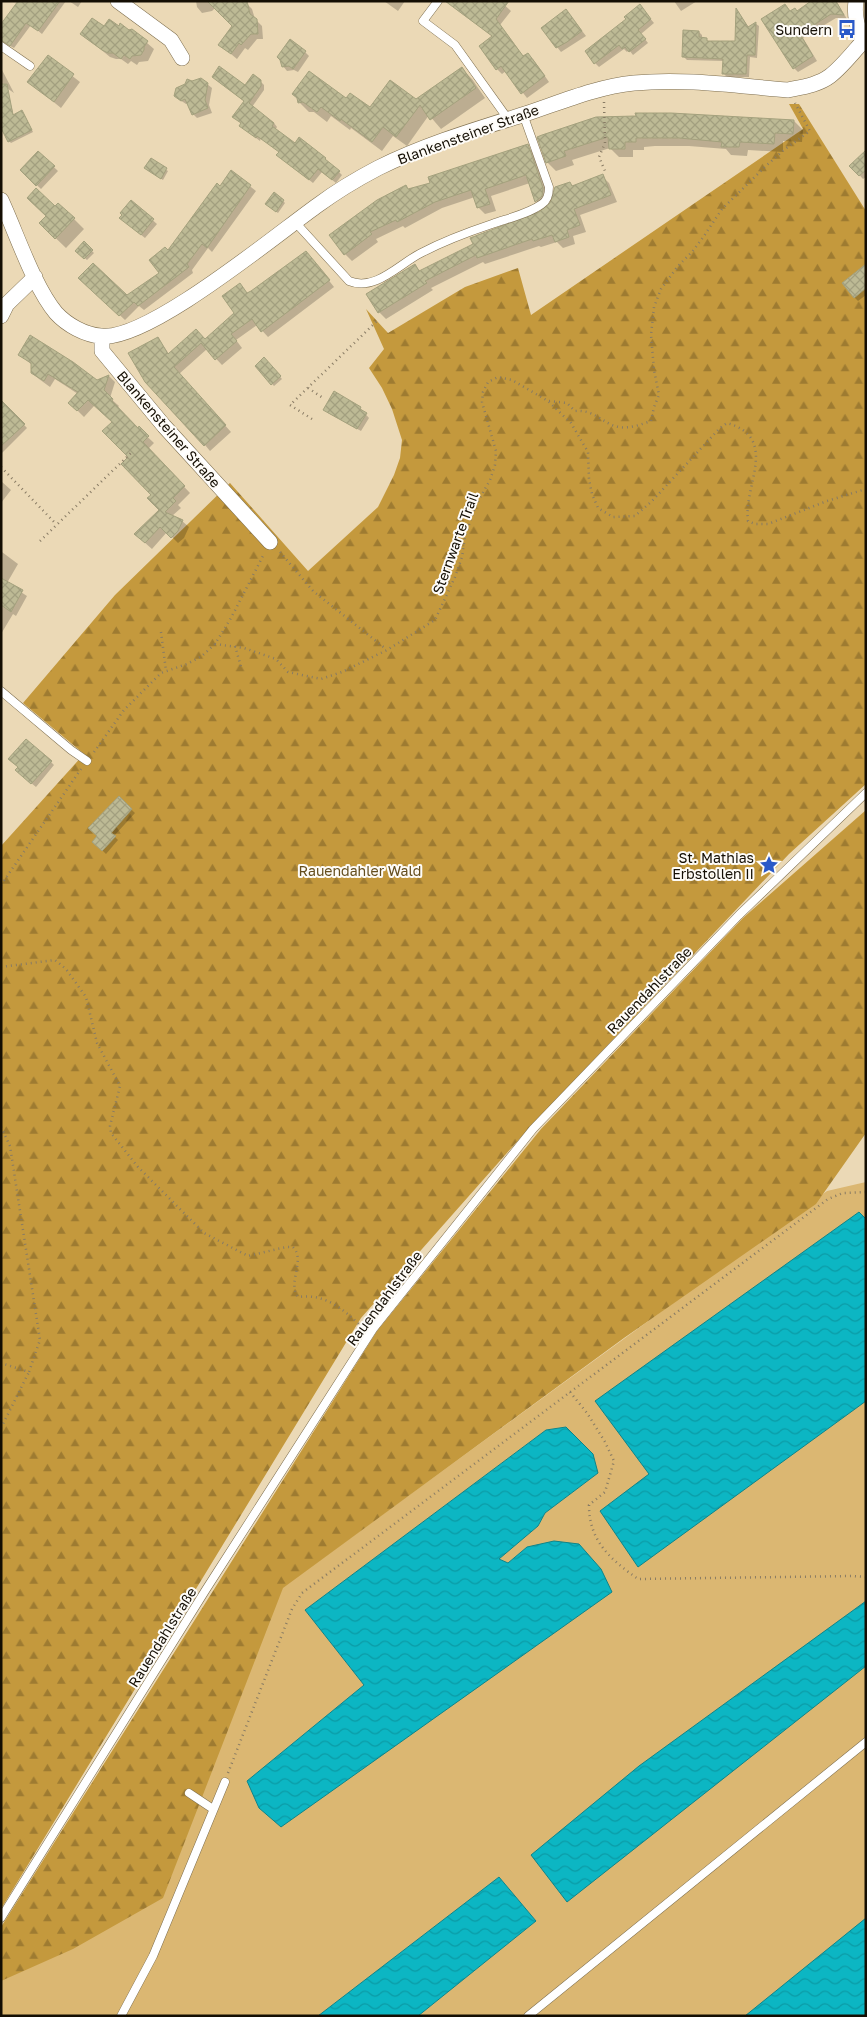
<svg xmlns="http://www.w3.org/2000/svg" width="867" height="2017" font-family="'Golos Text',sans-serif">
	<style>
		.green { fill: #dbb772; fill-rule: evenodd }
		.forest { fill: url(#forest-firs) }
		.water { fill: url(#water-waves); stroke: #0e8489 }
		.shadow { fill: #0003 }
		.building { fill: url(#building-cross-hatch); stroke: #a4a17d }
		.lines { fill: none; stroke-linecap: round; stroke-linejoin: round }
		.lane-casing { stroke: #7e6e4e; stroke-width: 9 }
		.street-casing { stroke: #7e6e4e; stroke-width: 16 }
		.path { stroke: #887b64; stroke-width: 2.5; stroke-dasharray: 1 4; stroke-linecap: butt }
		.lane { stroke: #fff; stroke-width: 8 }
		.street { stroke: #fff; stroke-width: 15 }
		.labels { text-anchor: middle; dominant-baseline: central; stroke-width: 4; stroke-linejoin: round; paint-order: stroke }
		.poi-label { font-size: 14px; fill: #140e03; stroke: #fefcf8; text-anchor: end }
		.street-label { font-size: 14px; fill: #140e03; stroke: #fefcf8 }
		.park-label { font-size: 14px; fill: #654e1e; stroke: #fefcf8 }
	</style>
	<defs>
		<pattern id="forest-firs" width="22" height="20" patternUnits="userSpaceOnUse" patternTransform="scale(1.25)"><rect width="22" height="20" fill="#c4993d"/><path d="M5 1l3.5 6h-7zM16 11l3.5 6h-7z" fill="#9e7b31"/></pattern>
		<pattern id="water-waves" width="16" height="10" patternUnits="userSpaceOnUse" patternTransform="scale(1.25)"><rect width="16" height="10" fill="#0cb6c3"/><path d="M0 5q4-4 8 0t8 0" fill="none" stroke="#0b9ba6"/></pattern>
		<pattern id="building-cross-hatch" width="8" height="8" patternUnits="userSpaceOnUse" patternTransform="scale(1.25)"><rect width="8" height="8" fill="#bdba95"/><path d="M0 0l8 8M0 8l8-8" fill="none" stroke="#a29f7f"/></pattern>
	</defs>
	<rect width="100%" height="100%" fill="#ebd9b6"/>
	<path class="green" d="M866 1182V2016H418L536 1921 499 1877 318 2016H1V1980L283 1587 827 1191ZM566 1427 598 1473 545 1513 538 1526 499 1559 508 1563 527 1547 281 1826 247 1781 364 1685 305 1610 546 1430Z"/>
	<path class="forest" d="M789 104H799L866 211V784L789 854 530 1127 361 1318 1 1909V846L84 754 23 703 115 595 230 483 308 571 378 507 394 475 400 458 402 440 392 409 382 388 369 368 384 349 366 309 388 333 465 287 518 268 531 315 803 129Z
		M866 810V1133L816 1204 624 1338 283 1588 163 1898 73 1949 1 1981V1927L377 1331 541 1129 743 918Z"/>
	<path class="water" d="M859 1212 866 1219V1401L638 1567 600 1511 649 1474 595 1401Z
		M566 1427 593 1454 598 1473 545 1513 538 1526 499 1559 508 1563 527 1547 554 1541 579 1544 601 1569 612 1592 281 1827 259 1808 247 1781 364 1685 305 1610 546 1430Z
		M866 1601V1666L567 1902 531 1855 639 1766Z
		M499 1877 536 1921 418 2016H318Z
		M866 1918V2016H745Z"/>
	<path class="shadow" d="M19 1H66L42 34 31 25 14 48 1 41V26Z
		M69 1H82L78 7Z
		M196 1H244L252 9 255 19 262 26 263 39H257L248 50 245 48 237 59 220 45 234 26 215 8 212 11 202 13 197 7Z
		M384 1H405L398 11Z
		M674 1H697L681 11Z
		M836 1 847 19 836 18 803 38 817 61 798 72 794 68 785 5 791 12H797Z
		M501 2 511 11 500 25 524 57 533 59 549 82 527 98 506 71 502 74 497 69 493 37 449 3Z
		M643 10 654 23 641 34 648 43 633 55 629 50 627 52 624 49 599 67 595 63 628 20Z
		M738 11 749 28 756 24 759 26 757 58 750 57 749 77H727L724 74V61L687 60 684 57 699 32 702 35V39H706L709 42 736 43Z
		M570 15 586 36 561 52 557 47Z
		M119 27 132 30 154 49 148 61 139 62 137 65 131 61 128 64 121 59H116L110 57 82 34 104 28Z
		M305 52 309 56 298 72 294 70 287 71 283 66Z
		M48 57 80 82 61 108 29 82Z
		M1 68 14 93 1 84Z
		M462 69 472 79 485 98 441 129 429 115 407 146 393 136 382 151 351 128 350 130 331 116 327 122 314 112H309L299 102 298 99 346 100 370 109 416 101Z
		M213 77 245 87 260 81 264 85V90L252 107 274 123 277 127 275 130 295 145 339 172 342 175 336 183 322 172 313 183 281 158 280 152 261 138 260 141 244 129 242 124 245 102Z
		M192 82 207 84 212 88 209 105 212 113 197 118 193 114 188 103 186 104 180 100Z
		M10 101 14 116 24 114 33 132 11 143 9 141Z
		M794 121 803 130 802 142 783 141V152L748 150 747 156 731 155 726 149 689 146H655L644 147V150H633V157H619L610 148 572 160 574 165 556 171 547 162 539 138Z
		M527 146 534 153 550 196 543 207 536 201 530 183 491 196 496 211 485 214 478 207 475 197 442 208 405 228 403 226 376 239 378 242 352 261 345 254 406 187 409 190 431 184Z
		M39 153 58 171 41 189 21 170Z
		M866 156V177L863 179 851 166Z
		M151 160 168 171 163 180 148 170Z
		M232 172 256 191 212 252 208 248 192 270 193 273 144 310 139 306 125 320 80 278 127 296 161 273 168 252Z
		M602 176 609 183 617 202 580 215 586 232 573 236 575 244 563 248 557 242 541 247 539 246 485 264 483 262 431 288 433 290 386 319 379 312 368 294 415 265 421 272 546 210 570 183 573 187Z
		M131 201 157 224 145 238 125 222 123 215Z
		M283 201 285 203 278 213 268 206Z
		M74 219 84 229 66 248 40 223Z
		M84 243 94 253 87 260 77 251Z
		M312 259 334 287 268 337 257 325 236 340 242 348 222 365 207 349 179 374 231 432 210 451 205 445 158 338 169 354 205 340 236 313 240 285 248 294Z
		M866 270V295L858 301 854 297Z
		M20 355 96 381 109 376 115 382 110 398 119 406 117 408 154 443 148 449 190 493 178 505 181 508 172 516 182 521 189 527 184 538 178 543 167 532 152 549 135 534 160 510 130 457 113 422 95 405 84 417 70 403 78 394 55 379 50 387 39 379 32 373V365Z
		M264 359 282 379 274 386 256 366Z
		M7 407 27 428 1 454V412Z
		M360 408 369 418 361 431 328 413Z
		M1 481 11 490 1 503Z
		M2 552 18 564 7 583 27 596 16 616 13 614 1 634Z
		M51 762 54 765 36 787 20 774Z
		M119 798 135 813 114 836 118 840 106 854 94 842 99 836Z"/>
	<path class="building" d="M18 1H60L38 31 26 23 10 46 1 40V24Z
		M207 1H247L250 14 257 19 258 34H251L241 45 239 43 231 54 218 45 232 26Z
		M445 1H509L496 19 523 56 528 53 545 76 521 94 501 66 496 70 479 46 492 36Z
		M811 1H836L844 15 831 14 800 34 813 56 793 69 761 19 785 4 790 11 795 8 797 11Z
		M640 4 651 19 638 30 646 39 629 52 625 47 622 49 619 45 594 64 585 51 626 19 624 17Z
		M736 8 748 27 756 22 755 55H747L746 74H722L723 59 682 57 683 30 699 31V37L707 38V41H735Z
		M566 9 582 31 567 42 556 48 541 28Z
		M92 18 104 26 109 19 119 26 120 23 129 30 132 29 148 41 144 47V50L141 55 132 56 130 59 124 55 121 59 113 53H108L102 50 80 34Z
		M290 39 306 51 293 69 289 66 282 67 280 60 277 57Z
		M48 55 74 74 54 102 27 82Z
		M219 66 245 85 253 74 261 80V86L249 103 274 123 272 126 295 143 299 137 326 158 325 159 340 171 332 180 318 169 309 180 276 155 279 152 257 136 256 138 239 126 241 123 232 117 244 101 212 77Z
		M462 67 476 88 430 120 420 105 396 137 383 127 372 142 341 119 340 121 321 107 317 112 303 102 298 103 297 98 292 94 309 71 346 98 350 93 370 107 390 80 416 99Z
		M201 78 208 83 205 100 208 108 192 115 185 99 181 101 174 96 176 88 185 84 187 79 192 81Z
		M1 84H7L13 115 22 110 32 130 8 142 1 128Z
		M635 113H671L794 120 793 134 775 133 774 144 740 142 739 147H721L722 142 679 138H636V142H625V149H609L608 137 564 151 566 156 546 163 537 137 542 135 596 117 636 116Z
		M528 144 543 188 542 196 535 202 526 175 485 189 490 204 477 208 471 190 435 202 397 222 396 220 370 232 372 234 344 255 329 235 377 200 406 185 408 189 430 183 428 177Z
		M866 150V170L859 176 849 166Z
		M38 151 55 166 36 186 20 170Z
		M151 158 167 168 161 179 144 168Z
		M231 170 251 185 207 248 202 244 187 264 189 267 138 306 134 302 119 316 78 278 93 263 127 295 159 273 149 260 165 247 168 250 217 183 220 186Z
		M603 174 611 195 574 209 580 225 567 230 569 237 555 242 552 235 533 241 532 239 477 258 476 255 425 281 427 283 378 313 366 294 415 264 419 271 473 244 470 238 539 212 550 203 555 187 570 182 572 186Z
		M36 188 55 206 58 203 75 218 55 239 39 223 46 216 27 198Z
		M274 192 284 200 276 212 265 204Z
		M131 200 154 219 141 235 119 218 122 215 120 213Z
		M84 241 93 250 84 259 75 251Z
		M306 251 330 280 261 332 252 319 231 334 237 341 215 360 201 343 174 367 226 425 204 446 145 382 128 353 158 337 168 354 196 329 205 339 234 313 222 296 240 283 247 293 251 291Z
		M866 264V288L854 298 842 283Z
		M30 335 73 362 97 380 109 375 104 390 113 399 112 401 138 428 139 426 149 436 143 442 185 486 173 498 176 501 165 512 183 520 178 531 171 538 160 527 145 543 134 534 159 510 147 498 151 495 121 464 128 457 102 431 112 422 88 400 77 411 68 403 78 392 48 374 44 381 31 373V363L18 355Z
		M264 357 281 376 271 385 255 366Z
		M334 391 361 407 360 409 367 413 357 429 323 410Z
		M1 400 25 424 1 446Z
		M1 578 23 590 11 612 1 605Z
		M26 739 52 761 31 784 15 770 18 767 8 759Z
		M119 796 132 809 111 833 116 836 102 851 92 842 97 836 88 828Z"/>
	<g class="lines">
		<g class="lane-casing">
			<path id="lane" d="M438 1 423 21 455 45 508 119
				M1 46 30 66
				M295 222 349 281C375 292 399 264 421 253 444 241 468 232 492 224 509 218 528 214 542 204 548 200 549 193 549 187L523 114
				M1 691 71 750 87 761
				M189 1793 213 1809
				M1 1918 205 1591 373 1329 533 1129 739 915 866 793
				M121 2016 153 1956 225 1782
				M528 2016 866 1742"/>
		</g>
		<g class="street-casing">
			<path id="street" d="M118 1 171 40 182 58
				M856 1C854 16 857 27 864 40
				M1 200C16 232 34 287 56 313 67 325 85 335 101 336 147 342 277 234 318 205 337 191 357 179 378 168 424 145 474 130 522 115 559 103 595 87 634 83 685 78 738 86 788 90 802 87 818 85 830 76 843 66 855 50 866 38
				M1 316 7 304 35 277
				M102 337V351L164 426 270 542"/>
		</g>
		<path class="path" d="M604 102 605 143 599 157 605 171
			M308 388 323 398
			M549 401 567 403 575 411C595 409 604 425 619 427 630 429 642 424 651 421L654 407 659 395 654 370 651 335 654 307 661 289 678 266 692 252 704 236 722 209 767 165 785 149 810 131 795 103
			M312 419 290 405 377 321
			M1 467 56 524
			M40 541 133 451
			M280 552 313 591 386 649
			M161 632 166 671
			M215 644 244 648 276 659 288 672 321 679 342 672 387 650 435 620 455 577 462 557 465 536 476 505 490 480 495 465 496 451 482 402 483 392 488 382 498 377 512 380 548 401 571 423 588 452 589 479 592 494 598 508 613 517 635 516 652 501 720 428 727 423C780 438 743 486 748 521L755 524H768L827 501 866 489
			M235 646 242 670
			M94 752 124 710 161 673 187 664 202 656 215 644 231 618 264 554
			M1 885 81 769
			M1 967 55 960 66 969 86 997 97 1043 120 1086 110 1126 111 1133 138 1167 204 1233 248 1256 286 1247H293C306 1260 287 1283 298 1297 326 1293 344 1310 363 1328
			M1 1127 10 1146 40 1340 29 1372 1 1363
			M570 1392 587 1413 605 1442 614 1461 605 1492 589 1505C589 1541 610 1559 638 1579L853 1576 866 1577
			M1 1428 29 1372
			M228 1773 292 1609 302 1593 828 1199 843 1193 866 1192"/>
		<use href="#lane" class="lane"/>
		<use href="#street" class="street"/>
	</g>
	<defs>
		<g id="bus-bare" transform="scale(1.5)"><path d="M-5-6H5V4H4V6H2V4H-2V6H-4V4H-5ZM-3.5-4V0h7V-4ZM-3.5 1.2v1.5H-2V1.2ZM2 1.2v1.5H3.5V1.2Z" fill="#2a59c8" stroke="#fefcf8" stroke-width="2.5" paint-order="stroke"/></g>
		<g id="sight-bare" transform="scale(1.5)"><path d="M0-6L1.8-2.2L6-1.7L2.9 1.2L3.7 5.4L0 3.3L-3.7 5.4L-2.9 1.2L-6-1.7L-1.8-2.2Z" fill="#2a59c8" stroke="#fefcf8" stroke-width="2.5" paint-order="stroke"/></g>
	</defs>
	<g fill-rule="evenodd">
		<use href="#bus-bare" x="847" y="29"/>
		<use href="#sight-bare" x="769" y="865"/>
	</g>
	<g class="labels">
		<g class="poi-label">
			<text x="832" y="29">Sundern</text>
			<text x="754" y="857">St. Mathias<tspan x="754" dy="16">Erbstollen II</tspan></text>
		</g>
		<g class="street-label">
			<text transform="translate(468 134) rotate(-20)">Blankensteiner Straße</text>
			<text transform="translate(169 429) rotate(49)">Blankensteiner Straße</text>
			<text transform="translate(455 543) rotate(-70)">Sternwarte Trail</text>
			<text transform="translate(649 990) rotate(-46)">Rauendahlstraße</text>
			<text transform="translate(384 1298) rotate(-53)">Rauendahlstraße</text>
			<text transform="translate(162 1637) rotate(-58)">Rauendahlstraße</text>
		</g>
		<g class="park-label">
			<text x="360" y="870">Rauendahler Wald</text>
		</g>
	</g>
	<rect width="867" height="2017" fill="none" stroke="#140e03" stroke-width="5"/>
</svg>
